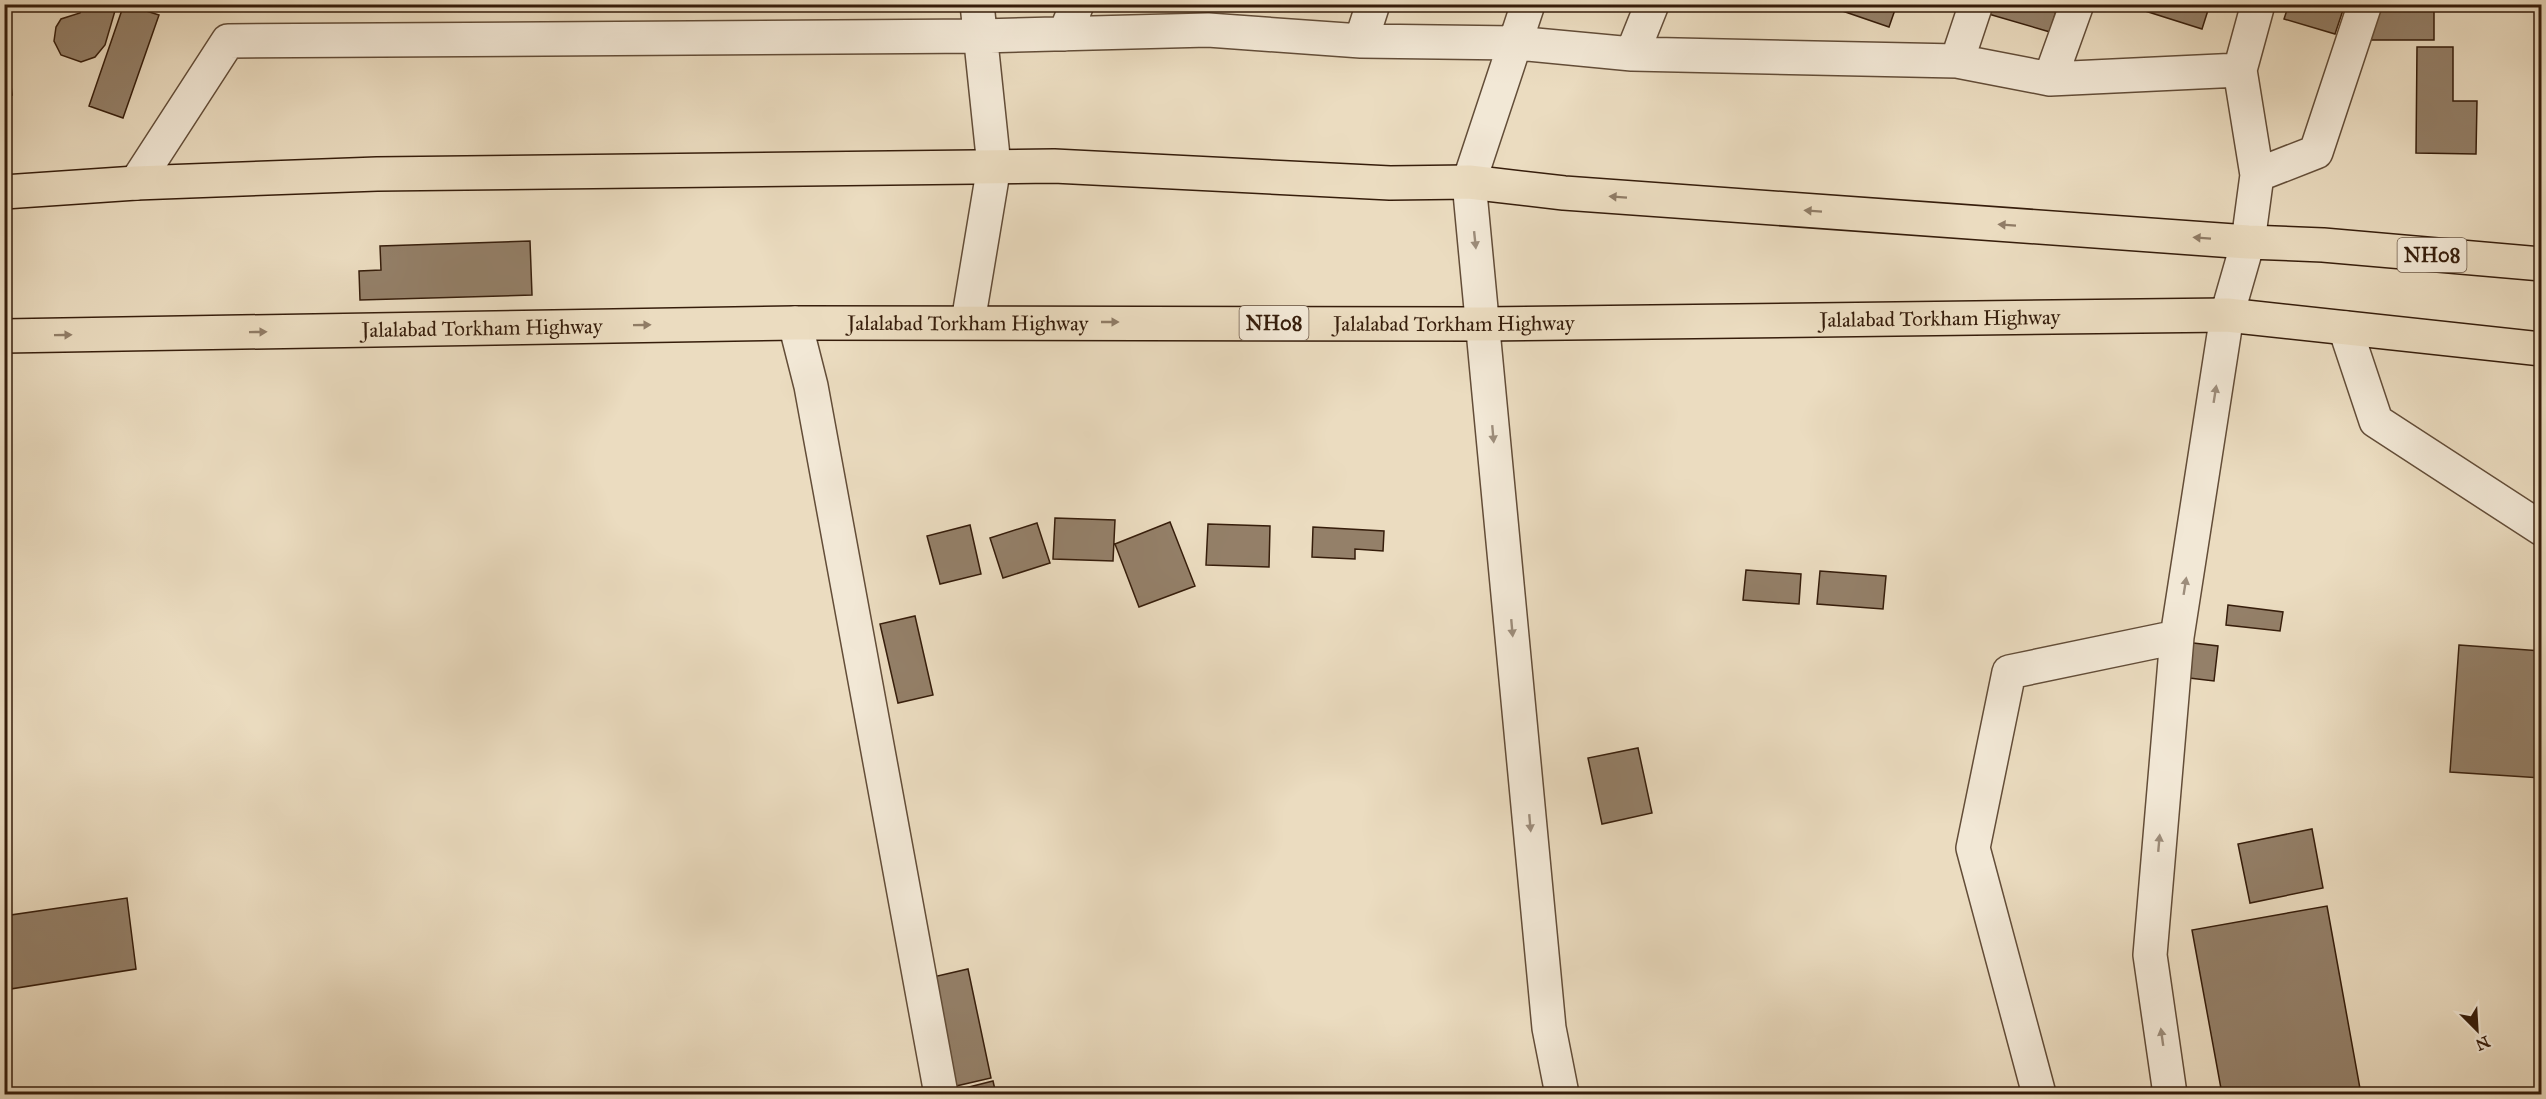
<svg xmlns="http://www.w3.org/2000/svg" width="2546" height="1099" font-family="'IM FELL Great Primer',serif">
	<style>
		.building { fill: #948069; stroke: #361d0b; stroke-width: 1.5 }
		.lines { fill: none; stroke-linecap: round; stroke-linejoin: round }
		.minor-casing { stroke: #634d38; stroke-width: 36 }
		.highway-casing { stroke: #361d0b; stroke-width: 36 }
		.minor { stroke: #f2e8d6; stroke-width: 33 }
		.highway { stroke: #ebdcc0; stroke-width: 33 }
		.oneway { fill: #907c66 }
		.oneway2 { fill: #9d8d7b }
		.labels { text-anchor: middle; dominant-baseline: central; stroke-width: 5; stroke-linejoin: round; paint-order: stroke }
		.shield { fill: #f2e8d6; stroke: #6e5a48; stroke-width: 1.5 }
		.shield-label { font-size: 20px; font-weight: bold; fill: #361d0b }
		.street-label { font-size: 21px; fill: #361d0b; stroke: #f2e8d6 }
	</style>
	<rect width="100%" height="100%" fill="#ebdcc0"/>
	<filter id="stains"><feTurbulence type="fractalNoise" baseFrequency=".00333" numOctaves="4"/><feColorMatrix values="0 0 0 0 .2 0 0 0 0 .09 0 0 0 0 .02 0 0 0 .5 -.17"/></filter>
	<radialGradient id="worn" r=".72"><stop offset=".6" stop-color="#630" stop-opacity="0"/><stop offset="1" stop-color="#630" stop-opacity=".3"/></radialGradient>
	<path class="building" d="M83 4H117L105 45 95 57 81 62 61 55 54 41 56 27 61 19 80 13Z
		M124 4 159 15 123 118 89 106Z
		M1822 4H1897L1889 27Z
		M1988 4H2058L2050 32 1985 13Z
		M2123 4H2210L2202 29Z
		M2289 4H2345L2335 34 2284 19Z
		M2373 4H2434V40H2361Z
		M4 17 12 95 4 96Z
		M2417 47H2453V101H2477L2476 154 2416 153Z
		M530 241 532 295 360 300 359 271 381 270 380 246Z
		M1055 518 1115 520 1113 561 1053 559Z
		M1170 522 1195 586 1139 607 1115 544Z
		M1037 523 1050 563 1003 578 990 538Z
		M1208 524 1270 526 1269 567 1206 565Z
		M970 525 981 574 940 584 927 536Z
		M1313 527 1384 531 1383 551 1355 549V559L1312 557Z
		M1746 570 1801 574 1799 604 1743 600Z
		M1820 571 1886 576 1883 609 1817 604Z
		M2228 605 2283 612 2280 631 2226 625Z
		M915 616 933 695 898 703 880 624Z
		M2185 642 2218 646 2214 681 2181 677Z
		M2459 645 2542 651V778L2450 772Z
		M1638 748 1652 813 1602 824 1588 758Z
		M2312 829 2323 888 2250 903 2238 844Z
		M127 898 136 969 4 990V916Z
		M2327 906 2361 1094H2222L2192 930Z
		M968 969 991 1078 956 1086 933 977Z
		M993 1081 996 1094H958L957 1090Z"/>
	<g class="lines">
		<g class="minor-casing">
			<path id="minor" d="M1528 4 1469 182 1549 1028 1562 1094
				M1065 34 1077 4
				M1361 41 1373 4
				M1632 54 1652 4
				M1957 61 1976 4
				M2050 79 2077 4
				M2257 175 2316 152 2365 4
				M136 183 228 41 981 36 1208 30 1361 41 1516 43 1632 54 1957 61 2050 79 2240 70
				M968 322 994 166 977 4
				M795 323 811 386 941 1094
				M2345 328 2376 421 2542 529
				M2039 1094 1973 848 2009 672 2177 637
				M2170 1094 2150 955 2177 637 2227 315 2248 242 2257 175 2240 70 2258 4"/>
		</g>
		<g class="highway-casing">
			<g id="highway">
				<path d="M4 192 136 183 377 174 1054 166 1390 183 1469 182 1564 193 2248 242 2323 245 2542 264"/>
				<path id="s1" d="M4 336 795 323 1483 324 2227 315 2542 349"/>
			</g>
		</g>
		<use href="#minor" class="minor"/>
		<use href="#highway" class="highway"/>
	</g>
	<defs><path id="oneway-solid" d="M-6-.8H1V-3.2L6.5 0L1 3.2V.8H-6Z" transform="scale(1.5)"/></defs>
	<g class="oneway">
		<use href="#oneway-solid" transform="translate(1618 197) rotate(-176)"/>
		<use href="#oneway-solid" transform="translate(1813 211) rotate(-176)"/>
		<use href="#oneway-solid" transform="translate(2007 225) rotate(-176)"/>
		<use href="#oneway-solid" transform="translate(2202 238) rotate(-176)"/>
		<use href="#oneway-solid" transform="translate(1110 322)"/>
		<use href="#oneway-solid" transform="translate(642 325) rotate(-1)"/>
		<use href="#oneway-solid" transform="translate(258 332) rotate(-1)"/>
		<use href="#oneway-solid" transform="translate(63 335) rotate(-1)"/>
	</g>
	<g class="oneway2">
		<use href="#oneway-solid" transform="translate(1475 240) rotate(84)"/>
		<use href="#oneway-solid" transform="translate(2215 394) rotate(-81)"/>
		<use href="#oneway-solid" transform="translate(1493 434) rotate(85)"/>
		<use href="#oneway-solid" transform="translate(2185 586) rotate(-81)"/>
		<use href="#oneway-solid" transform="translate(1512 628) rotate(85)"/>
		<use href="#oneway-solid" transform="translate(1530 823) rotate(85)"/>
		<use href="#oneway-solid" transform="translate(2159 843) rotate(-85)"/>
		<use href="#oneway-solid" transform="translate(2162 1037) rotate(-98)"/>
	</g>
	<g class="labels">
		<g class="shield">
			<rect x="2397.5" y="238" width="69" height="34" rx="4.5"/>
			<rect x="1239.5" y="306" width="69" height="34" rx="4.5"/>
		</g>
		<g class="shield-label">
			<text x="2432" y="255">NH08</text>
			<text x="1274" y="323">NH08</text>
		</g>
		<g class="street-label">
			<text stroke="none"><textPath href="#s1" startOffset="1936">Jalalabad Torkham Highway</textPath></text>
			<text stroke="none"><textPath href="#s1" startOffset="964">Jalalabad Torkham Highway</textPath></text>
			<text stroke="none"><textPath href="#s1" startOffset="1450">Jalalabad Torkham Highway</textPath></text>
			<text stroke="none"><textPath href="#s1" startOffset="478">Jalalabad Torkham Highway</textPath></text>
		</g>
	</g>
	<rect width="2546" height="1099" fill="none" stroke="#ebdcc0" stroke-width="24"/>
	<rect x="6" y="6" width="2534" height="1087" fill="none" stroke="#361d0b" stroke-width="3"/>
	<rect x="12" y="12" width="2522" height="1075" fill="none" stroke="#361d0b" stroke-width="1.5"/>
	<g transform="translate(2477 1030) rotate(156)" stroke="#f2e8d6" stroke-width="4.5" paint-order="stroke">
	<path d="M0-4.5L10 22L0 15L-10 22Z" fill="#361d0b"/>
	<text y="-9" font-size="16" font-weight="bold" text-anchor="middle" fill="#361d0b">N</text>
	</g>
	<rect width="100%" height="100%" filter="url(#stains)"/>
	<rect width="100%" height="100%" fill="url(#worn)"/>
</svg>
